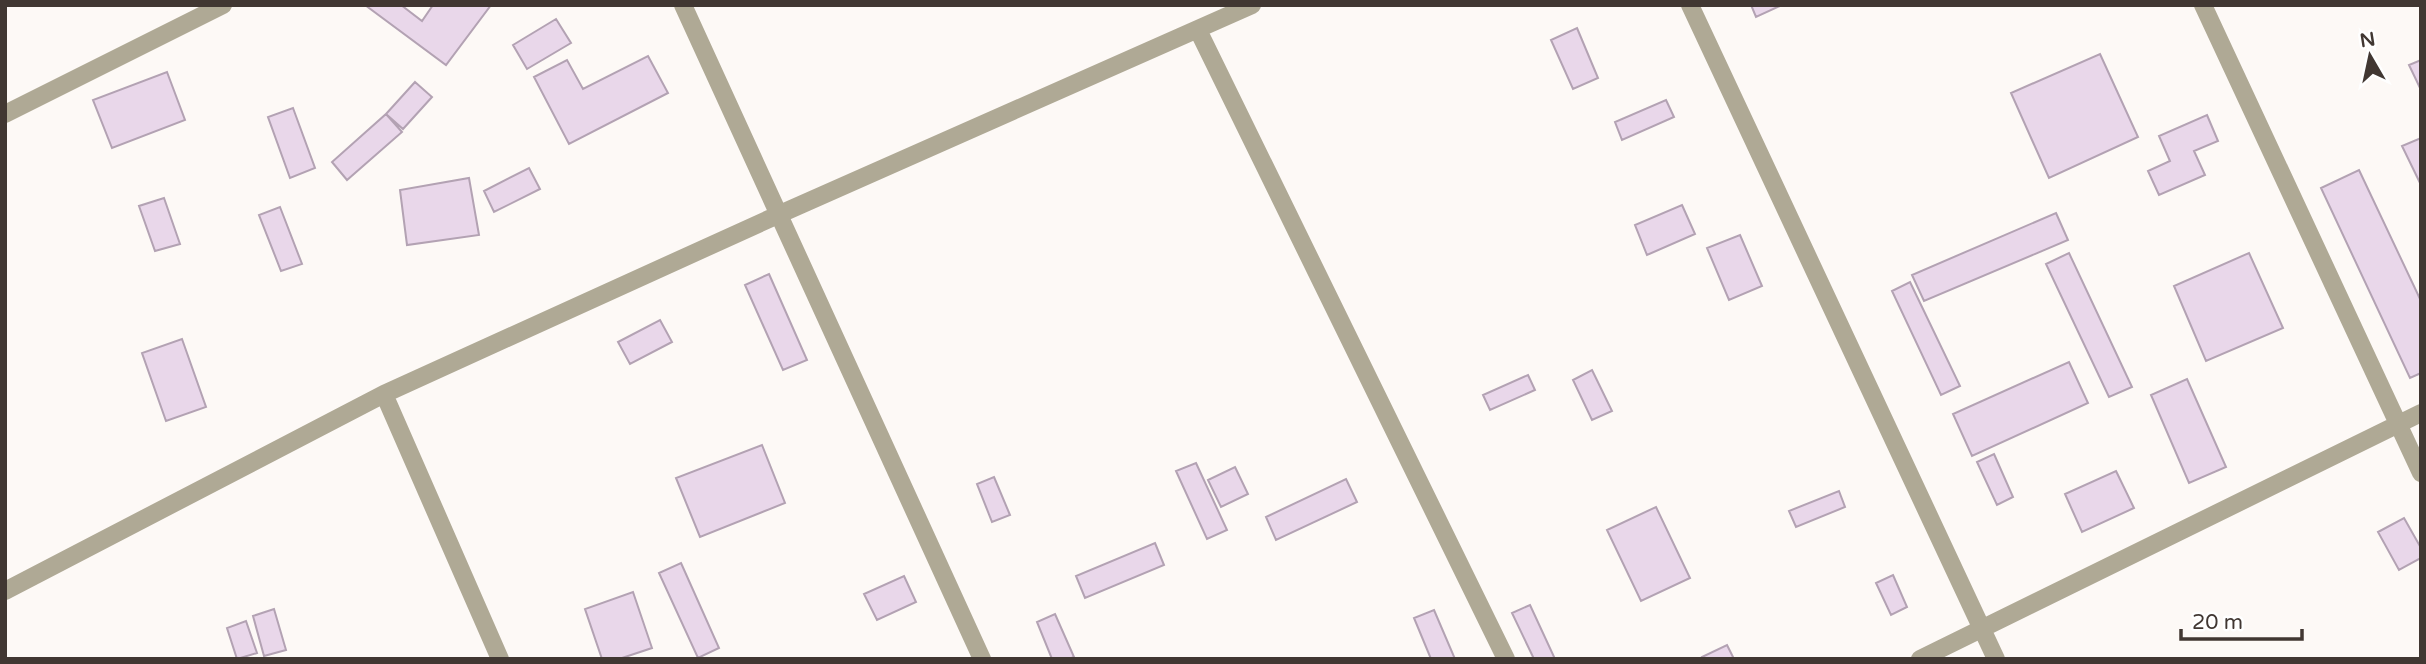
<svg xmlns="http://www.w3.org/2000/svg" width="2426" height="664" font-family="'Varela Round',sans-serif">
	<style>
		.building { fill: #e9d7ea; stroke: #b3a2b3; stroke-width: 2 }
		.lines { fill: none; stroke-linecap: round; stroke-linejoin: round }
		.street { stroke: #afa995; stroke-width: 18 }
	</style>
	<rect width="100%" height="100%" fill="#fdf9f6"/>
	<path class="building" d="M365 5H401L422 21 433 5H491L446 65Z
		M1751 5H1782L1756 17Z
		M556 19 571 43 527 69 513 45Z
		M1577 28 1598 78 1573 89 1551 40Z
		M2100 54 2138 137 2049 178 2011 93Z
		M648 56 668 93 569 144 534 77 567 60 583 89Z
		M2421 60V90L2409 65Z
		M167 72 185 120 112 148 93 100Z
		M415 82 432 97 403 129 386 114Z
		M1666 100 1674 117 1622 140 1615 122Z
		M293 108 315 168 290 178 268 117Z
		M386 114 402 132 347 180 332 162Z
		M2207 115 2218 141 2194 151 2205 175 2159 195 2148 171 2170 161 2159 136Z
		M2421 138V185L2402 146Z
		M529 168 540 189 494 212 484 191Z
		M2359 170 2421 301V373L2410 378 2321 188Z
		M469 178 479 235 407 245 400 190Z
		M164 198 180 244 155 251 139 206Z
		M1682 205 1695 234 1647 255 1635 225Z
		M280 207 302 264 281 271 259 215Z
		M2056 213 2068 240 1924 301 1912 275Z
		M1740 235 1762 286 1729 300 1707 248Z
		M2069 253 2132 387 2109 397 2046 264Z
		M2249 253 2283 328 2206 361 2174 286Z
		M769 274 807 360 783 370 745 285Z
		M1910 282 1960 386 1941 395 1892 291Z
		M660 320 672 342 630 364 618 342Z
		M182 339 206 407 166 421 142 353Z
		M2069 362 2088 403 1972 456 1953 414Z
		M1592 370 1612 411 1592 420 1573 380Z
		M1528 375 1535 390 1490 410 1483 395Z
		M2187 379 2226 467 2189 483 2151 395Z
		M762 445 785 503 700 537 676 478Z
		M1994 454 2013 497 1997 505 1977 462Z
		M1196 463 1227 530 1207 539 1176 471Z
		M1235 467 1248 494 1221 507 1208 480Z
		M2116 471 2134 508 2082 532 2065 494Z
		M994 477 1010 515 992 522 977 484Z
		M1346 479 1357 502 1276 540 1266 517Z
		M1839 491 1845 507 1796 527 1789 511Z
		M1656 507 1690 578 1641 601 1607 530Z
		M2404 518 2421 548V558L2399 570 2378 532Z
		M1155 543 1164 565 1085 598 1076 576Z
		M681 563 719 648 698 658 659 573Z
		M1893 575 1907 607 1891 615 1876 583Z
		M904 576 916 602 877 620 864 594Z
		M633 592 652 648 619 659H602L585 609Z
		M1530 605 1555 659H1534L1512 613Z
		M274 609 286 650 264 656 253 616Z
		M1434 610 1455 659H1431L1414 618Z
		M1055 614 1074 657 1069 659H1052L1037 622Z
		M246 621 257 653 237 659 227 628Z
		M1727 645 1734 659H1703L1702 657Z"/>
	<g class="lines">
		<path class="street" d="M683 5 982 659
			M1690 5 1996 659
			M2203 5 2421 473
			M1198 30 1506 659
			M5 114 223 5
			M384 394 500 659
			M5 591 384 394 780 214 1252 5
			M1920 659 2421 413"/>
	</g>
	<rect width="2426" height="664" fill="none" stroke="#413732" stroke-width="14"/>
	<g transform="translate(2370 56) rotate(351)" stroke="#ffffff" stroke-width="5" paint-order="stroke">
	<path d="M0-5L12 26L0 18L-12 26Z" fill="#413732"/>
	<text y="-10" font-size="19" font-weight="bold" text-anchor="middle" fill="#413732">N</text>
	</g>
	<path d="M2181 629v10h121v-10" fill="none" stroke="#413732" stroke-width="3.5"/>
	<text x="2192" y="629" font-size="21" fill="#413732" stroke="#ffffff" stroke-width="5" paint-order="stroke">20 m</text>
</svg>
